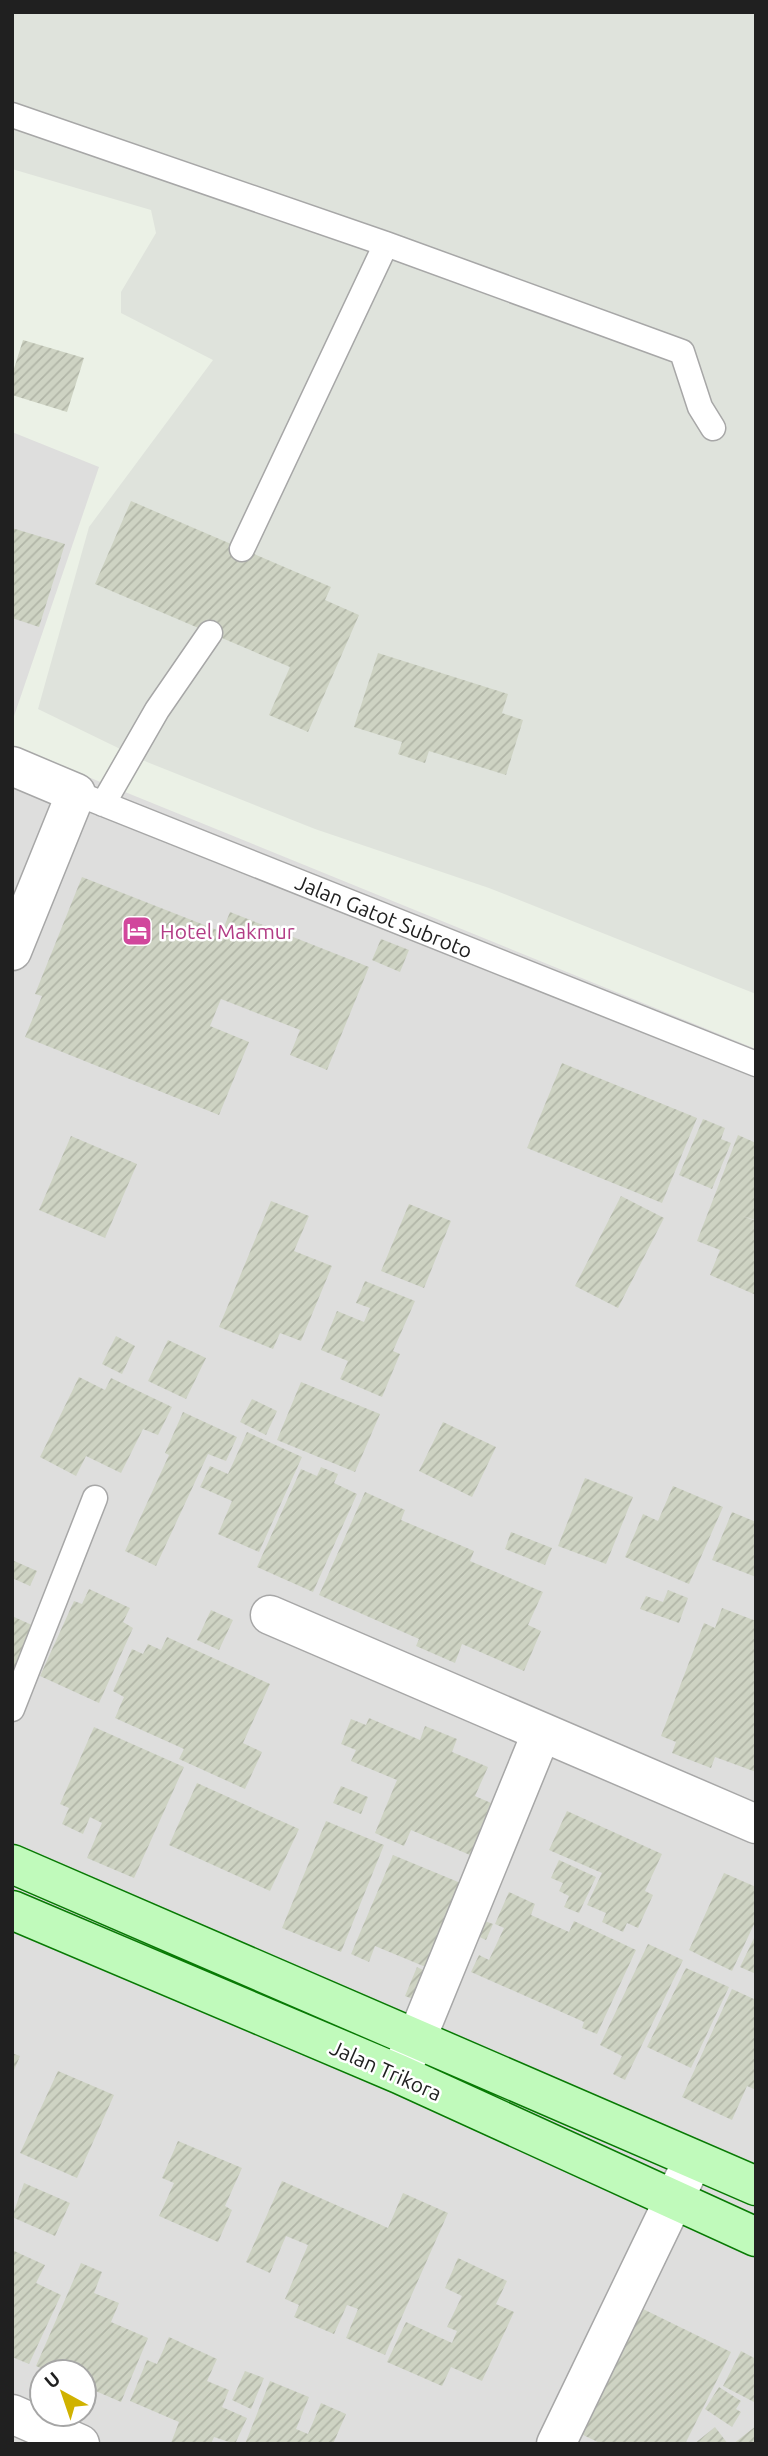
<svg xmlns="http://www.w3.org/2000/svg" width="768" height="2456" font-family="Ubuntu,sans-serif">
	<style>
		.residential { fill: #dededd; fill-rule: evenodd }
		.airport { fill: #dfe3dc }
		.building { fill: url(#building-hatch) }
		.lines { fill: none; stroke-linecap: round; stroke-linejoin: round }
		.lane-casing { stroke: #a7a7a7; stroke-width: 27 }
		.street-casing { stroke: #a7a7a7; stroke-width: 41 }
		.secondary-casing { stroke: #087a04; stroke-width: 41 }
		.lane { stroke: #fff; stroke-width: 24 }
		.street { stroke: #fff; stroke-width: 38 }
		.secondary { stroke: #c0fabb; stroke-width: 38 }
		.labels { text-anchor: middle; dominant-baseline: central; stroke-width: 5; stroke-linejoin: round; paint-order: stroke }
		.street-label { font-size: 21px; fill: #202020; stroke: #fff }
		.hotel-label { font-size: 21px; fill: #b23c85; stroke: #fff; text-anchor: start }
	</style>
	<defs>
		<pattern id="building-hatch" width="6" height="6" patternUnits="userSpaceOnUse" patternTransform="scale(1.75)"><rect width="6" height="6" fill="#ced3c3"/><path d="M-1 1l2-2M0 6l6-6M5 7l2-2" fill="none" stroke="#b1b5a7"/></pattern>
	</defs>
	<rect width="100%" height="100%" fill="#ebf1e6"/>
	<path class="residential" d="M12 432 99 467 12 722Z
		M12 746 756 1049V2444H12ZM42 2372H84V2414H42Z"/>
	<path class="airport" d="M12 12H756V994L489 888 315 829 147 762 38 709 89 527 213 360 121 313V292L156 233 151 210 12 169Z"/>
	<path class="building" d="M23 340 84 358 67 412 12 395V375Z
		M131 501 331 587 325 600 359 615 308 732 269 715 290 667 95 584Z
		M12 528 65 544 39 627 12 618Z
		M378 653 508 694 502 713 523 720 506 775 429 751 425 763 398 754 402 742 354 727Z
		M82 877 222 932 230 912 369 967 327 1070 290 1055 300 1030 221 999 210 1026 249 1042 219 1115 25 1037 42 996 35 994Z
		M381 939 409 950 400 972 372 960Z
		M562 1063 697 1118 662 1203 527 1148Z
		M703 1119 725 1128 721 1139 731 1143 712 1189 679 1175Z
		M738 1135 756 1143V1220L742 1216 756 1221V1295L710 1275 720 1250 697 1241Z
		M71 1136 137 1164 105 1238 39 1210Z
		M621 1196 664 1218 618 1308 575 1286Z
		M271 1201 309 1216 294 1251 332 1266 301 1341 280 1333 273 1349 219 1327Z
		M409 1204 451 1221 424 1288 381 1271Z
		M365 1281 415 1301 393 1351 400 1354 382 1397 340 1379 348 1361 321 1350 337 1311 364 1322 370 1308 356 1303Z
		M116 1336 135 1346 122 1374 102 1364Z
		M168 1340 206 1358 186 1399 148 1381Z
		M79 1377 105 1390 111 1378 172 1407 158 1435 143 1429 121 1473 86 1456 76 1476 40 1457Z
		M301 1382 380 1414 355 1472 277 1440Z
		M252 1399 277 1411 266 1435 240 1422Z
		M183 1412 237 1437 226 1461 208 1454 156 1566 125 1551 169 1455 165 1453Z
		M443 1422 496 1447 472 1497 419 1471Z
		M247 1432 302 1457 259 1552 218 1534 232 1501 200 1487 210 1466 228 1474Z
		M321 1467 338 1474 334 1483 357 1494 313 1592 257 1567 301 1469 317 1476Z
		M585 1478 633 1497 606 1564 558 1546Z
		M673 1486 723 1507 689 1584 625 1557 643 1514 658 1521Z
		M365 1492 405 1510 401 1520 474 1551 470 1561 543 1592 528 1625 541 1631 524 1671 462 1644 455 1663 416 1646 419 1639 319 1595Z
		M732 1512 756 1522V1577L712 1560Z
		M511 1532 552 1548 545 1565 505 1549Z
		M12 1560 37 1571 30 1586 12 1578Z
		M89 1589 130 1608 123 1622 133 1628 99 1703 40 1676 74 1601 82 1604Z
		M668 1590 688 1598 679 1623 640 1609 646 1596 663 1602Z
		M722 1608 756 1621V1772L715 1757 711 1768 672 1753 676 1742 661 1736 704 1623 715 1628Z
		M211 1610 233 1620 219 1650 197 1640Z
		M12 1616 34 1626 12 1692Z
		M167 1637 270 1684 243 1743 262 1752 245 1789 179 1759 184 1749 115 1718 124 1697 113 1691 132 1649 143 1654 148 1644 161 1650Z
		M369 1718 420 1740 425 1726 457 1739 452 1752 488 1767 475 1796 491 1803 470 1855 411 1830 404 1846 375 1833 397 1780 351 1761 356 1750 341 1744 351 1719 366 1725Z
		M94 1727 184 1767 134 1878 87 1858 102 1823 90 1817 83 1834 62 1824 69 1808 60 1804Z
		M197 1783 299 1829 270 1891 169 1845Z
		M341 1786 368 1797 361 1814 333 1803Z
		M567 1811 662 1854 645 1891 653 1895 638 1928 627 1923 623 1932 602 1922 606 1913 587 1905 602 1873 549 1850Z
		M326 1821 384 1845 341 1952 282 1928Z
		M393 1855 463 1884 428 1968 375 1946 369 1962 351 1954Z
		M559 1860 596 1877 579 1913 564 1907 569 1896 559 1891 563 1883 551 1878Z
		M724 1873 756 1887V1920L732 1971 689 1950Z
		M509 1892 535 1904 531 1915 569 1932 574 1921 636 1950 597 2034 582 2028 584 2022 471 1972 479 1955 489 1960 504 1928 495 1924Z
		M482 1920 493 1924 486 1940 475 1935Z
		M756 1934V1974L740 1967Z
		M648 1944 683 1960 625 2080 613 2074 622 2056 600 2045Z
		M417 1967 433 1975 421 2002 405 1996Z
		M686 1968 729 1987 691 2068 647 2047Z
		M732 1989 756 2000V2090L747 2086 732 2120 682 2097Z
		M12 2053 20 2056 12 2075Z
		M58 2071 114 2095 77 2178 20 2153Z
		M178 2141 242 2168 225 2206 232 2210 218 2242 159 2216 174 2183 162 2178Z
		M282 2181 388 2228 403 2193 448 2213 385 2355 346 2338 358 2309 347 2305 334 2334 294 2317 299 2305 285 2299 308 2245 286 2236 270 2273 246 2262Z
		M24 2183 70 2203 55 2236 12 2217Z
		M12 2250 45 2265 36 2283 61 2295 29 2364 12 2357Z
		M458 2258 507 2281 496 2304 514 2312 482 2381 451 2367 442 2386 387 2362 406 2322 452 2343 457 2331 447 2327 462 2296 445 2288Z
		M81 2263 102 2272 94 2293 119 2303 111 2322 148 2338 121 2402 84 2386V2372H50L36 2366Z
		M641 2308 731 2352 685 2444H602L579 2433Z
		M169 2337 217 2359 207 2381 229 2390 222 2407 247 2418 235 2444 214 2437 211 2444H174L171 2443 179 2422 130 2401 147 2360 157 2364Z
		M741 2351 756 2359V2403L723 2386Z
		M245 2371 264 2378 251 2409 232 2400Z
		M270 2381 309 2397 296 2429 308 2434 321 2403 346 2414 333 2444H245Z
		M719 2387 741 2401 736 2409 741 2412 732 2427 705 2409Z
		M756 2426V2444H733Z
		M715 2427 728 2444H694Z"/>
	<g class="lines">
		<g class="lane-casing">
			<path id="lane" d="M12 115 386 244 682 352 700 407 713 428
				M242 549 386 244
				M76 793 756 1064
				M103 804 157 710 210 633
				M12 1709 95 1498"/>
		</g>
		<g class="street-casing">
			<path id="street" d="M12 766 76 793 12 951
				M270 1615 756 1824
				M401 2069 416 2040 541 1734
				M12 2414 80 2444
				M556 2444 693 2160"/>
		</g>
		<g class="secondary-casing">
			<path id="secondary" d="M12 1864 756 2186
				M12 1910 399 2074 756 2237"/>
		</g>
		<use href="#lane" class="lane"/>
		<use href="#street" class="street"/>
		<use href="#secondary" class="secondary"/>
	</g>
	<defs>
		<g id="hotel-square" transform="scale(1.575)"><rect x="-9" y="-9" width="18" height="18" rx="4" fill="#d1479c" stroke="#fff"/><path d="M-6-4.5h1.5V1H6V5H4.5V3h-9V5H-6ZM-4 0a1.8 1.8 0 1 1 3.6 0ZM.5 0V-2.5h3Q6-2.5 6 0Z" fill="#fff"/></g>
	</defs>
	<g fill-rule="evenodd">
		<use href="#hotel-square" x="137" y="931"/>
	</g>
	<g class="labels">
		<g class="street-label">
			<text transform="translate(384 916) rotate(22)">Jalan Gatot Subroto</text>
			<text transform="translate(386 2070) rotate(24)">Jalan Trikora</text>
		</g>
		<g class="hotel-label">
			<text x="160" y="931">Hotel Makmur</text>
		</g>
	</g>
	<rect width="768" height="2456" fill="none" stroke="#202020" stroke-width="28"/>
	<g transform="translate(63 2393) rotate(320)"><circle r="33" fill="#ffffff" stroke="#a6a6a6" stroke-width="2"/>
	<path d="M0-5L12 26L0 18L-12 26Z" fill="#d0b200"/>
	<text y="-10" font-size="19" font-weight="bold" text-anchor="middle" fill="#202020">U</text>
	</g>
</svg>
